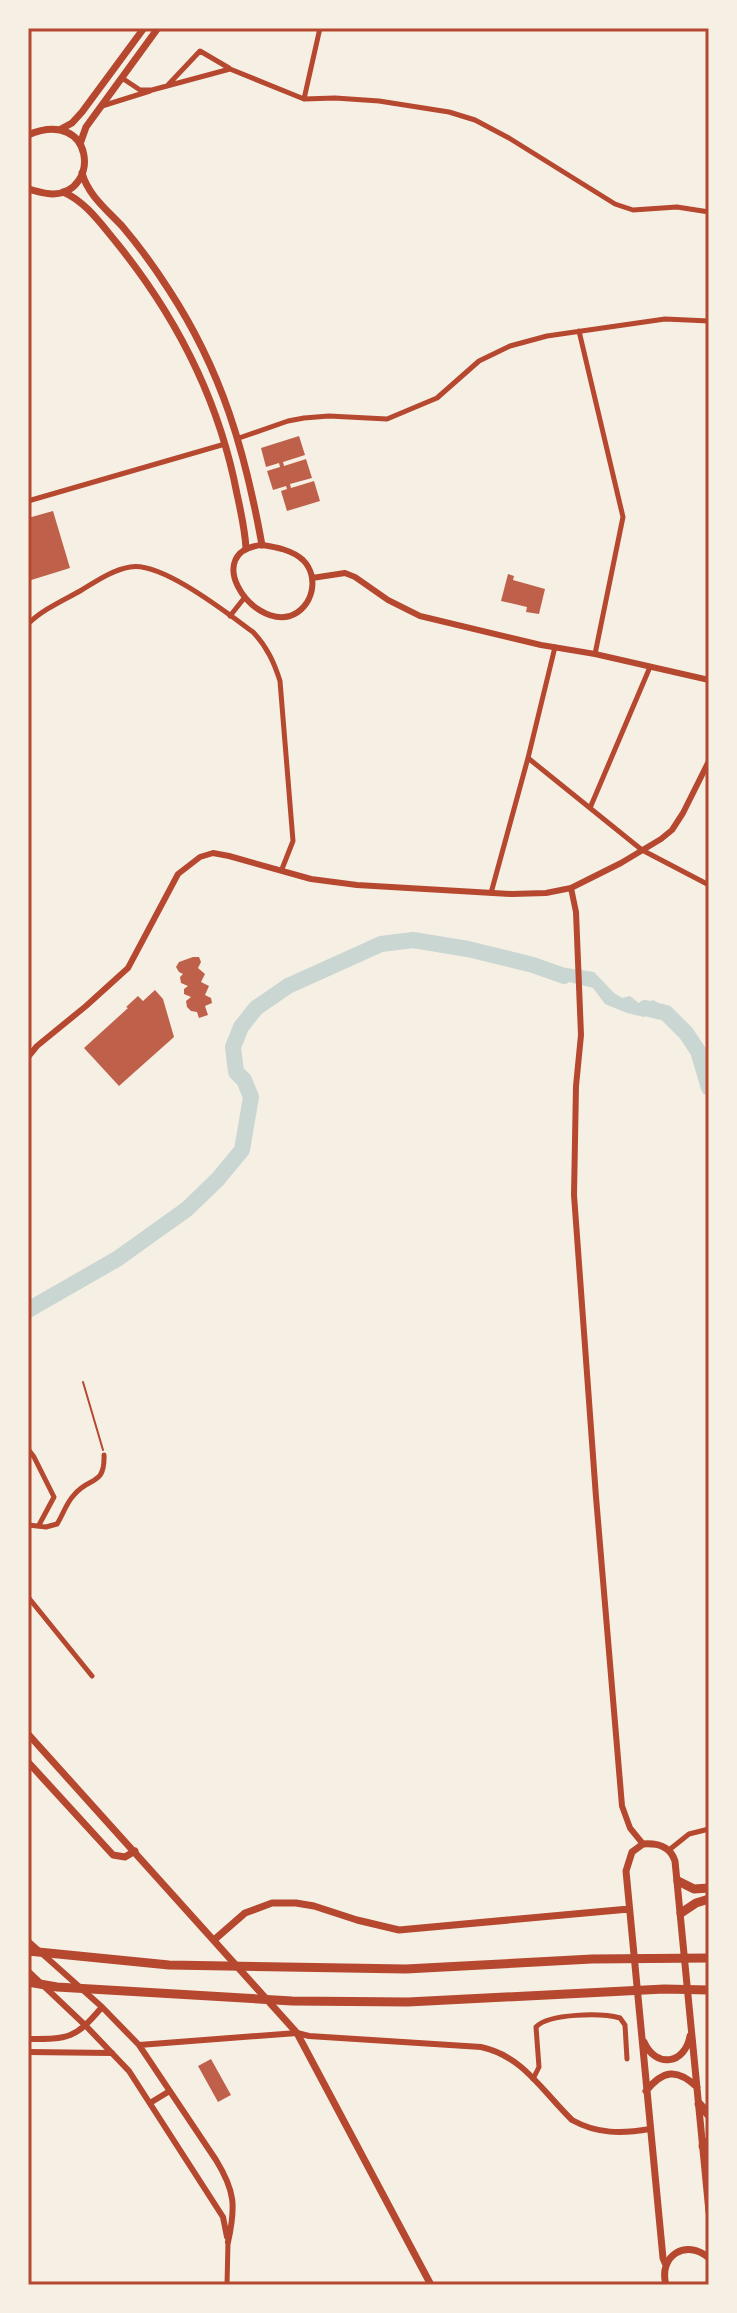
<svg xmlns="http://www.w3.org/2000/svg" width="737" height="2313" font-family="Barlow,sans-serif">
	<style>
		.water { fill: #c9d6d2 }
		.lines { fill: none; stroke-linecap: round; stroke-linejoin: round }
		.river { stroke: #c9d6d2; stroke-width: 16 }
		.building { fill: #bf614a }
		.path { stroke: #b5482f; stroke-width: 2 }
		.minor { stroke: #b5482f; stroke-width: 5 }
		.tertiary { stroke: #b5482f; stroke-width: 6 }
		.secondary { stroke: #b5482f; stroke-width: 7 }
		.motorway { stroke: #b5482f; stroke-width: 9 }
		.neatline { fill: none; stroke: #b5482f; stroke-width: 3 }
	</style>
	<rect width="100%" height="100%" fill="#f6efe4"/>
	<path class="water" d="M545 965 594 972 614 993 622 998 630 996 641 1005 653 1000 665 1007 663 1014 652 1012 644 1017 627 1013 605 1004 593 988 545 976Z"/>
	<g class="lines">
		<path class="river" d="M645 1008 666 1013 686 1033 698 1051 709 1088
			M28 1310 117 1259 187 1209 218 1179 242 1150 251 1097 244 1080 236 1072 233 1047 241 1027 256 1008 288 986 381 944 413 940 468 949 533 965 564 976"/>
	</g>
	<path class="building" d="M299 436 305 455 283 462 284 466 306 459 312 478 290 484 291 488 314 481 320 501 287 511 281 491 287 489 286 486 273 490 267 471 280 467 279 463 266 467 261 448Z
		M53 511 70 568 28 581V518Z
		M508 574 514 576 513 580 545 589 539 614 526 612 527 607 501 601Z
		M193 957H199L201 962 198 968 205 974 201 982 209 986 205 995 211 998 212 1003 205 1006 208 1015 199 1018 197 1012 191 1011 187 1007 186 1001 191 997 184 994V989L188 986 181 983 180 977 183 974 179 972 176 967 179 962Z
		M155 990 163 999 174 1037 119 1086 84 1048 128 1008 126 1007 138 996 143 1001Z
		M211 2059 231 2095 218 2102 198 2066Z"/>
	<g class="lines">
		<path class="path" d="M83 1382 103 1450"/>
		<path class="minor" d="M122 78 140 90H152L230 69 304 99 335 98 379 101 449 112 475 120 509 138 615 204 633 210 677 207 709 212
			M167 86 200 51 229 68
			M304 99 320 28
			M102 106 150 91
			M579 331 623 517 595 654
			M239 438 288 421 304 418 329 416 387 419 437 398 479 361 510 346 547 336 665 319 709 321
			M28 501 225 444
			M230 616 245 597
			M28 624C42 610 62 601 80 591 95 582 112 570 130 567 161 561 227 613 253 632 267 647 274 662 280 681L293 841 282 869
			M528 758 642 850 709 885
			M590 808 650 667
			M491 893 528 758 555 647
			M28 1449 34 1457 54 1497 39 1525
			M28 1525 46 1527 57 1524C63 1515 66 1503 74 1495 89 1476 105 1487 104 1455
			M28 1597 92 1676
			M669 1850 689 1834 709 1829
			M533 2079 539 2067 536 2027C549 2013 602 2013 620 2018L625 2025 627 2059
			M227 2285 228 2242"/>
		<path class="tertiary" d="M262 545C276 547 292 550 303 560 320 577 313 608 290 616 249 627 202 551 262 545Z
			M312 578 345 573 355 577 388 600 420 616 541 645 595 654 709 680
			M571 888 576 912 581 1035 576 1086 574 1195 596 1497 622 1806 630 1828 643 1844
			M28 1057 37 1046 86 1006 128 968 178 874 200 857 213 853 229 856 311 879 357 885 512 894 546 893 571 888 621 863 661 839 672 830 683 813 709 761
			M28 1941 102 2007 139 2045 216 2160C235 2191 236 2206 228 2242
			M28 1971 86 2026 129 2071 223 2217 227 2237
			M28 2039C69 2039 75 2039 102 2007
			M139 2045 297 2033 309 2036 481 2047C523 2056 542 2091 572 2120 597 2134 622 2134 650 2129
			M28 2052 112 2053
			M150 2103 168 2092"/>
		<path class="secondary" d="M61 129 72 123 82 112 144 28
			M28 135C95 107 101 193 53 194 45 194 36 191 28 189
			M80 144 86 127 158 28
			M82 173C88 195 107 210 122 226 139 246 155 268 169 290 222 371 245 451 262 545
			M63 192C85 201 101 224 116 242 176 316 219 400 237 494 241 512 245 530 246 548
			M28 1734 297 2033 431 2285
			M28 1762 113 1855 125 1857 135 1851
			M214 1940 245 1913 272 1903H296L314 1906 357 1920 399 1930 629 1909
			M644 2042C656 2069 685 2064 690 2036
			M646 2091C663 2070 677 2068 697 2087
			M666 2265 663 2258 626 1871 632 1852 643 1844C658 1843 670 1846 675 1861L709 2212
			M666 2285C658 2256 686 2238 709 2258"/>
		<path class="motorway" d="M678 1881 694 1889 709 1888
			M681 1913 696 1903 709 1899
			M28 1951 169 1965 406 1969 592 1959 709 1958
			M28 1982 57 1987 292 2001 408 2002 664 1989 709 1990
			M699 2104 709 2115
			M703 2146 709 2141"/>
	</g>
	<rect width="737" height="2313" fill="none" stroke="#f6efe4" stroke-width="60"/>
	<rect x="30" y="30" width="677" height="2253" class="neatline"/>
</svg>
